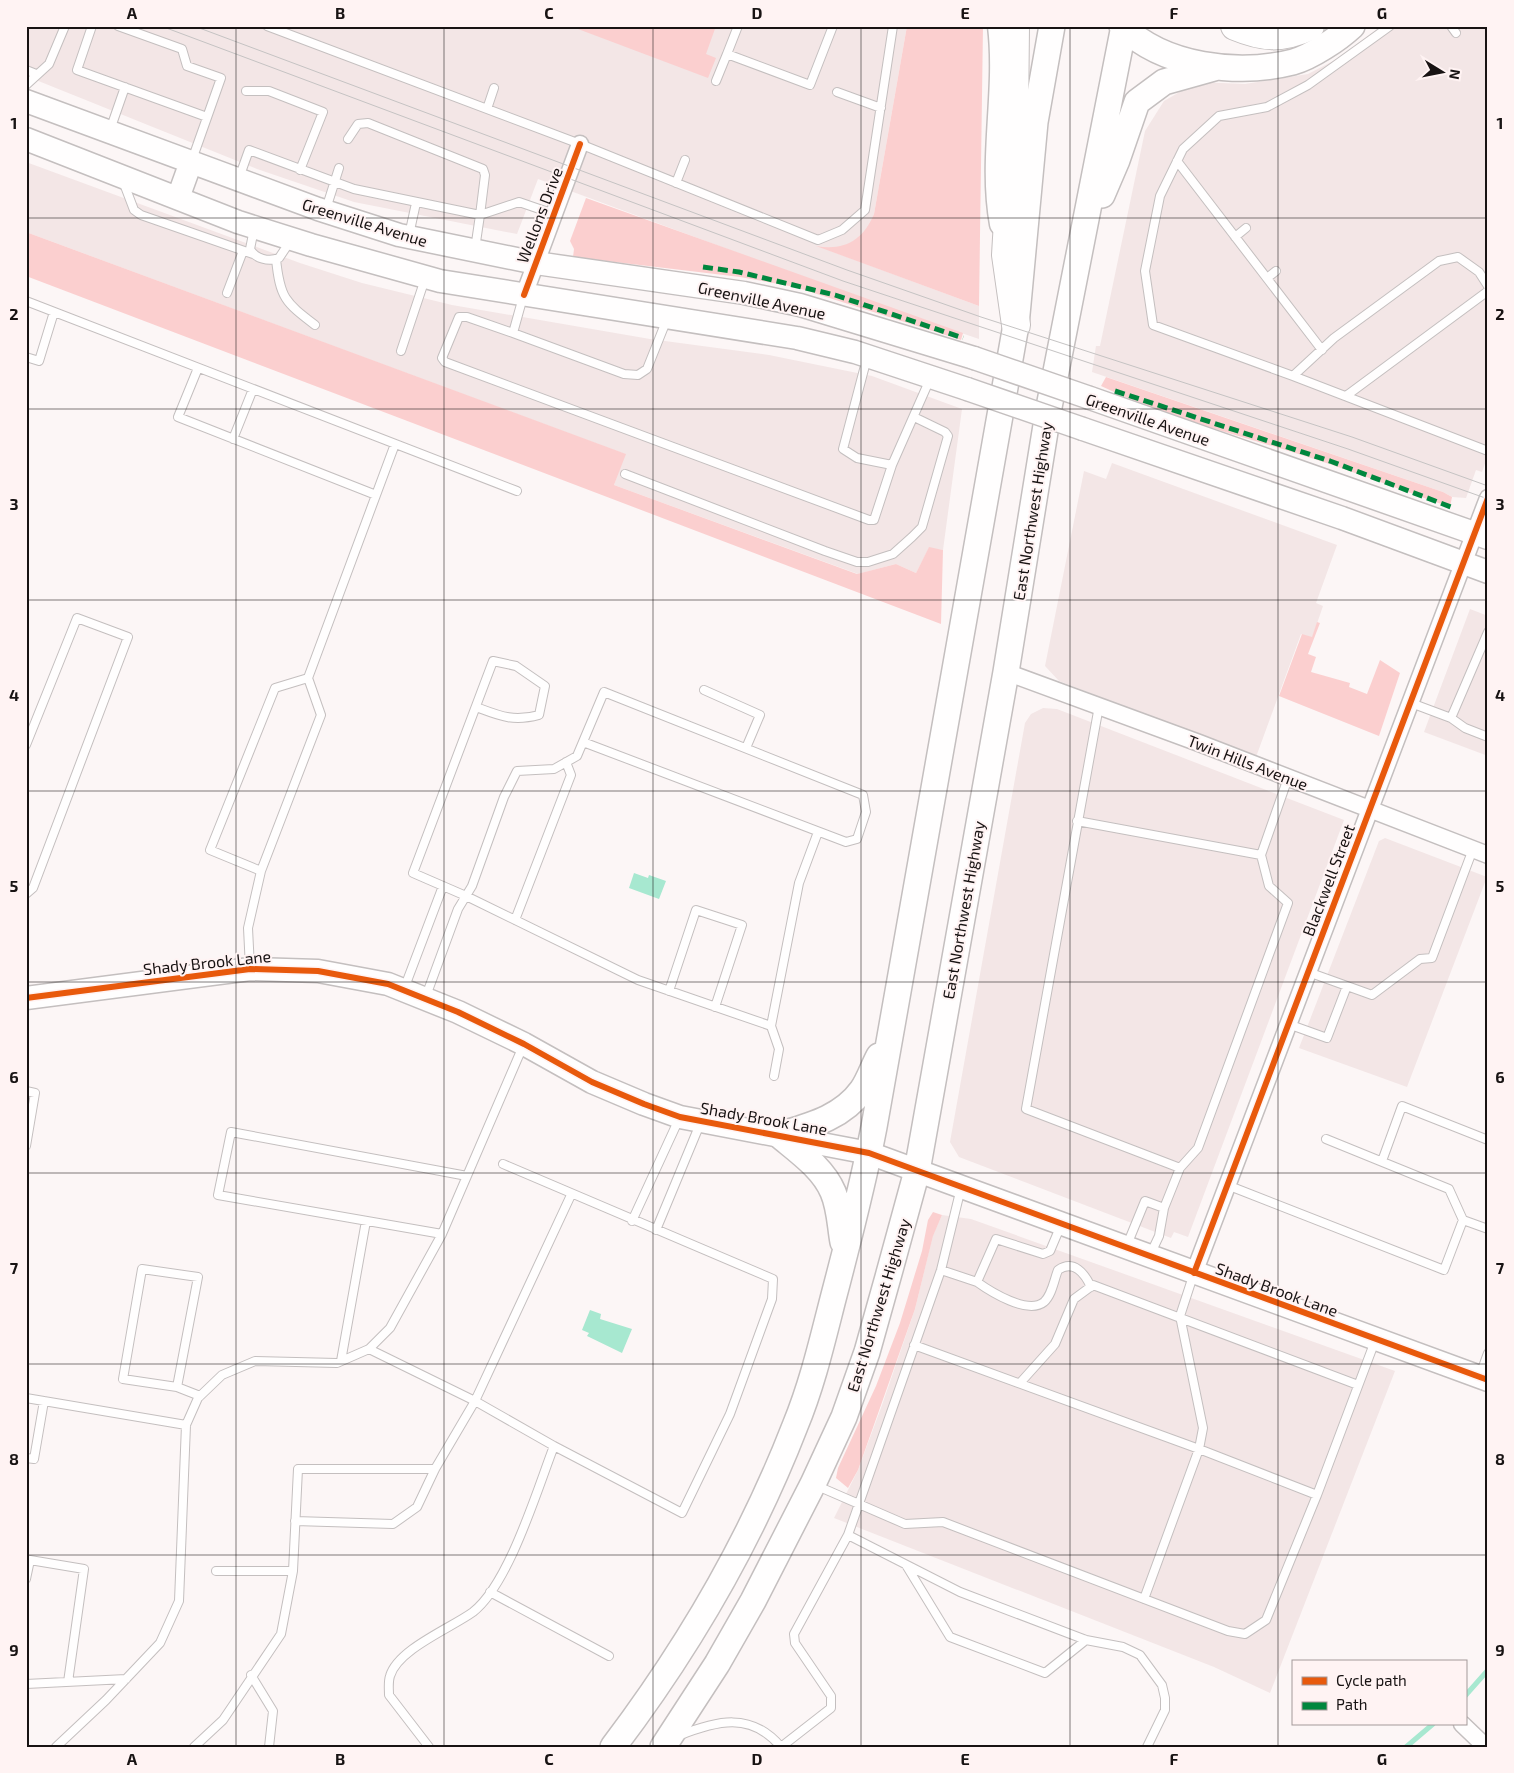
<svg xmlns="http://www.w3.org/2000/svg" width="1514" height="1773" font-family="'Exo 2',sans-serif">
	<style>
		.built { fill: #f3e6e6 }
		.green { fill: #fbcfcf }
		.water { fill: #a7e8d0 }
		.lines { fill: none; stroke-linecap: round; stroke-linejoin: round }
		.stream { stroke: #a7e8d0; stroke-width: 5 }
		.lane-casing { stroke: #c4bfbf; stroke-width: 10 }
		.street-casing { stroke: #c4bfbf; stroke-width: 19 }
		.secondary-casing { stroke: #c4bfbf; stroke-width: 25 }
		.primary-casing { stroke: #c4bfbf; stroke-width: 28 }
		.highway-casing { stroke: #c4bfbf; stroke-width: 30 }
		.lane { stroke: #fffefe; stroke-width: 8 }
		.street { stroke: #fffefe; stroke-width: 16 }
		.secondary { stroke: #fffefe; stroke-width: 22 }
		.primary { stroke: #fffefe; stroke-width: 25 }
		.highway { stroke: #fffefe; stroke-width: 28 }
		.tram { stroke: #c5c3c3; stroke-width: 1 }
		.secondary-bridge-casing { stroke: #c4bfbf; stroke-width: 25; stroke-linecap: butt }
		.secondary-bridge { stroke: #fffefe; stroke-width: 22 }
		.quiet { stroke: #00873e; stroke-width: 5; stroke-dasharray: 10 5; stroke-linecap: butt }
		.cycleway-casing { stroke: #fff3f3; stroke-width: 9 }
		.cycleway { stroke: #e8590c; stroke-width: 6 }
		.grid { fill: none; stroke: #181313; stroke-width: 1; stroke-opacity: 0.55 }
		.labels { text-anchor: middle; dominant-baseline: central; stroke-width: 4; stroke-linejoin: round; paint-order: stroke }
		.street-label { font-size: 16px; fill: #181313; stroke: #fff3f3 }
		.neatline { fill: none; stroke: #181313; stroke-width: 2 }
		.grid-label { font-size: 16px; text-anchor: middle; font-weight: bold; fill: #181313 }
	</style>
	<rect width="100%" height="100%" fill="#fcf6f6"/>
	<path class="built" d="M26 26H907L874 214 869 228 858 239 845 246 831 248 820 247 979 306V339L876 304 538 179 517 234 354 202 257 169 26 76Z
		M1381 26H1488V455L1482 472 1476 470 1466 498 1452 497 1443 492 1092 372 1096 346H1100L1145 131 1164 101 1197 82 1245 84 1308 74 1341 57Z
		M26 162 300 263 362 283 452 305 650 339 769 355 872 376 962 409 943 550 929 548 916 573 896 564 858 574 614 485 625 454 26 232Z
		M1112 463 1337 545 1316 603 1323 606 1312 638 1301 634 1256 757 1059 681 1045 666 1084 471 1106 479Z
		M1470 609 1488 616V756L1424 732Z
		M1043 708 1057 709 1344 820 1188 1237 1174 1232 1171 1238 959 1157 950 1142 1025 723 1031 714Z
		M1385 838 1487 877 1407 1087 1299 1048 1379 841Z
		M942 1215 971 1219 1395 1371 1270 1693 1214 1667 834 1518 858 1470 882 1405 915 1309 933 1235Z"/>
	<path class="green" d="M570 26H716L706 54 716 58 708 78Z
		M907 26H983L979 306 816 246C845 251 863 240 874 214Z
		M586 198 963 333 961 340 795 287 740 277 573 257 574 249 570 241Z
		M26 232 626 454 614 485 857 574 896 564 916 573 929 547 943 550 941 624 26 276Z
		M1106 377 1443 492 1452 497 1450 507C1398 489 1345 468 1292 452 1228 432 1162 416 1101 386Z
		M1317 622 1320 623 1308 654 1316 657 1311 672 1350 683 1349 687 1367 694 1380 660 1400 673 1379 736 1279 696 1302 634 1312 637Z
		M933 1212 942 1215 933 1236 915 1309 858 1470 848 1488 836 1478 838 1468 876 1386 900 1323 922 1251 928 1220Z"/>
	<path class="water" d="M634 873 648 878 649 875 666 881 659 899 629 888Z
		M590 1310 601 1314 600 1319 632 1329 622 1353 587 1336 589 1333 582 1330Z"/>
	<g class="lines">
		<path class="stream" d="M1465 1696 1488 1670
			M1406 1747 1433 1724"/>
		<g class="lane-casing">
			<path id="lane" d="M92 26 77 70 207 117
				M118 26 182 49 187 66 221 78 192 160
				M267 26 580 144 818 240 842 230 865 210 893 26
				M738 26 727 54 810 85 833 26
				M1390 26 1308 85 1267 107 1219 116 1183 149 1160 196 1145 271 1153 325 1293 376 1334 338 1439 261 1458 257 1479 272 1488 286
				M1451 26 1456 33
				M26 70 36 74
				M716 81 727 54
				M26 85 49 64 65 26
				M246 91H269L323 112 300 170
				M837 92 881 108
				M487 109 494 88
				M110 130 125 87
				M348 139 358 124 368 123 483 169 485 175 480 215 519 202 554 214
				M1177 161 1322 350
				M239 178 249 150 354 189 480 215 475 249
				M123 181 134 210 141 215 253 254
				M676 183 685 160
				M326 209 339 168
				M254 229 250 249C255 259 269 262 279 258L291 240
				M409 235 416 203
				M1235 237 1246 228
				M276 259C280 298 285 302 315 325
				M1267 278 1276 271
				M227 293 243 251
				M523 297 513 333 467 317H459L442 358 445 362 869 520H874L892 465
				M26 301 517 491
				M513 333 624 374 638 375 647 369 667 319
				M401 351 425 279
				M26 357 39 361 54 312
				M867 358 843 449 857 458 892 465 930 379
				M198 368 178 417 376 495
				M1293 376 1488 451
				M1346 396 1488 291
				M233 439 253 389
				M625 474 825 551 857 562H868L893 554 912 537 922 527 948 436 945 432 914 417
				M308 678 275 688 210 850 261 871 321 715 308 678 395 444
				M704 690 760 715 746 748
				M1411 703 1451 718 1488 632
				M1099 706 1026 1109 1180 1168 1164 1208 1159 1236 1151 1253
				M476 707C500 716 513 722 539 715L545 686 516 666 493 661 413 873 466 896 638 980 771 1026
				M1451 718 1465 728 1488 737
				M26 745 77 618 128 637 33 888 26 894
				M1077 821 1261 855
				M515 920 571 775 566 762
				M250 968 248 928 261 871
				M1308 972 1347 986
				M404 989 443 886
				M669 991 696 910 742 925 715 1007
				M426 996 458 909 472 886 504 797 517 771 554 769 577 756 604 692 863 795 866 812 857 839 846 842 583 742
				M1288 1024 1327 1038 1347 986 1372 995 1420 959 1432 958 1473 849
				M774 1076 779 1049 771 1026 799 883 818 832
				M26 1091 35 1093 26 1146
				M1326 1139 1449 1189 1463 1220 1488 1229
				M1382 1161 1402 1106 1488 1140
				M1180 1168 1198 1148 1288 903 1269 886 1261 855 1288 778
				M1227 1185 1444 1270 1463 1220
				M632 1221 679 1119
				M656 1230 700 1124
				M442 1234 218 1195 231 1132 467 1176
				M1127 1245 1145 1201 1164 1208
				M941 1270 977 1282 996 1239 1043 1254 1050 1251 1061 1225
				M977 1282C991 1292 1028 1315 1044 1302 1052 1295 1054 1280 1058 1270 1074 1259 1085 1274 1091 1287
				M914 1345 1199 1449 1317 1495 1375 1341
				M369 1349 475 1401 554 1446 682 1513 730 1414 772 1299 773 1279 503 1164
				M341 1361 366 1221
				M1480 1375 1488 1353
				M1020 1383 1055 1344 1074 1299 1093 1285 1358 1385
				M177 1387 123 1379 142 1269 198 1277 177 1387 200 1396
				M26 1398 186 1425
				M26 1458 34 1459 44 1401
				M815 1485 905 1524 943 1522 1228 1631 1245 1634 1266 1620 1317 1495
				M295 1521 393 1524 417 1507 435 1469 475 1401 571 1195
				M848 1535 960 1592 1086 1640 1123 1647 1140 1655 1162 1685 1165 1698V1710L1147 1747
				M906 1565 950 1637 1045 1673 1086 1640
				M216 1571H293
				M26 1579 30 1560 84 1569 68 1682
				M490 1592 609 1656
				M1144 1599 1199 1449 1203 1428 1180 1316 1194 1273
				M251 1675 273 1711 269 1747
				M26 1684 126 1679
				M678 1736C716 1721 751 1711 781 1747L831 1708V1696L795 1643 794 1634 848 1535 941 1270 961 1188
				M56 1747 106 1700 160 1643 179 1601 186 1425 198 1398 222 1375 255 1361 337 1363 369 1349 390 1328 442 1234 523 1046
				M194 1747 223 1720 281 1634 293 1571 298 1469H435
				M429 1747 389 1695C389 1689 388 1682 390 1676 398 1649 451 1628 473 1612 509 1584 537 1490 554 1446"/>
		</g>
		<g class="street-casing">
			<path id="street" d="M524 295 580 144
				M1006 672 1199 743 1488 855
				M1194 1273 1488 498
				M1462 1724 1486 1747"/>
		</g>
		<g class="secondary-casing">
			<path id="secondary" d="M999 26C1007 92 989 159 1001 224
				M26 101 318 209 399 235 536 263 744 293 800 305 974 358
				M26 139 238 222 311 245 440 281 797 338 855 352 967 389
				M178 198 191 162
				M1090 398 1488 538
				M1083 429 1342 518 1488 572
				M26 998 250 969 318 971 388 984 458 1012 524 1044 592 1082 644 1104 680 1117 869 1153 1488 1380"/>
		</g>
		<g class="primary-casing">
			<path id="primary" d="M1122 26C1164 67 1238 76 1293 62 1311 57 1338 39 1352 26
				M1102 195 1117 160 1137 102 1164 82 1214 68
				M779 1135C809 1126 842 1118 862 1090 869 1080 873 1067 879 1056
				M779 1135C798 1151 823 1168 833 1192 840 1208 840 1226 843 1242
				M613 1747C688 1648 750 1542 795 1426 812 1385 822 1342 833 1299 848 1242 863 1185 874 1127L1016 325 1035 122 1052 26
				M663 1747 717 1664 753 1601 813 1484 844 1417 867 1352 888 1277 917 1171 1006 672 1049 407 1124 26"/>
		</g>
		<g class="highway-casing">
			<path id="highway" d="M1015 26 1014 121 1006 255 1016 325
				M1235 26C1264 38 1282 39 1310 26"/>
		</g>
		<use href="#lane" class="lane"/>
		<use href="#street" class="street"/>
		<use href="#secondary" class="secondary"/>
		<use href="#primary" class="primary"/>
		<use href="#highway" class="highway"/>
		<path class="tram" d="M161 26 843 281 1348 449 1488 499
			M194 26 847 270 981 317 1352 437 1488 486"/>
		<g class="secondary-bridge-casing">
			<path id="secondary-bridge" d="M974 358 1090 398
				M967 389 1083 429"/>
		</g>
		<use href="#secondary-bridge" class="secondary-bridge"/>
		<path class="quiet" d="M703 267 739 272 835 295 963 338
			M1115 391 1330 461 1451 507"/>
		<g class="cycleway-casing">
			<path id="cycleway" d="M524 295 580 144
				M26 998 250 969 318 971 388 984 458 1012 524 1044 592 1082 644 1104 680 1117 869 1153 1488 1380
				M1194 1273 1488 498"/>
		</g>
		<use href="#cycleway" class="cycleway"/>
	</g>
	<path class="grid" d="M236 26V1747M444 26V1747M653 26V1747M861 26V1747M1070 26V1747M1278 26V1747M26 218H1488M26 409H1488M26 600H1488M26 791H1488M26 982H1488M26 1173H1488M26 1364H1488M26 1555H1488"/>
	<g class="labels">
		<g class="street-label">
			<text transform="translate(539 215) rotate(-69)">Wellons Drive</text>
			<text transform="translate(365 222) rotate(17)">Greenville Avenue</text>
			<text transform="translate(762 300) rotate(12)">Greenville Avenue</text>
			<text transform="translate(1148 419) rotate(19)">Greenville Avenue</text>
			<text transform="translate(1032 511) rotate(-81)">East Northwest Highway</text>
			<text transform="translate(1248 762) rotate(21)">Twin Hills Avenue</text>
			<text transform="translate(1328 880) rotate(-69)">Blackwell Street</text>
			<text transform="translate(963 910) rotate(-80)">East Northwest Highway</text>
			<text transform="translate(207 962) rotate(-6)">Shady Brook Lane</text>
			<text transform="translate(764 1118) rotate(10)">Shady Brook Lane</text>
			<text transform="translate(1277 1289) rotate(20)">Shady Brook Lane</text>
			<text transform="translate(878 1305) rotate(-73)">East Northwest Highway</text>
		</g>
	</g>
	<rect width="1514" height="1773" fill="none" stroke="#fff3f3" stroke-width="55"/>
	<rect x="1292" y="1660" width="175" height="65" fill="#fff3f3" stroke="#a39999"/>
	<rect x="1302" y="1677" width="25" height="8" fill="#e8590c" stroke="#a39999"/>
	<text x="1336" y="1686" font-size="15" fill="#181313">Cycle path</text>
	<rect x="1302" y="1702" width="25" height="8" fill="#00873e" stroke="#a39999"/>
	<text x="1336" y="1710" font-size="15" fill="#181313">Path</text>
	<g transform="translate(1442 72) rotate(100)" stroke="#fff3f3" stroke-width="4" paint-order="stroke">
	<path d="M0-4L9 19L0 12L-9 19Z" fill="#181313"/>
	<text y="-8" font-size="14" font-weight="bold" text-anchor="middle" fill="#181313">N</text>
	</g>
	<rect x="28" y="28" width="1458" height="1718" class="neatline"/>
	<g class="grid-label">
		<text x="132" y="19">A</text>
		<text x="340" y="19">B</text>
		<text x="549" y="19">C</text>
		<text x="757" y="19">D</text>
		<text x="965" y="19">E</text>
		<text x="1174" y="19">F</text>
		<text x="1382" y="19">G</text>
		<text x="14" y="129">1</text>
		<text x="1500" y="129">1</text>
		<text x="14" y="320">2</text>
		<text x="1500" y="320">2</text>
		<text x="14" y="510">3</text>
		<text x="1500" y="510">3</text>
		<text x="14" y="701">4</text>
		<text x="1500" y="701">4</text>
		<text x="14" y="892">5</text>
		<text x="1500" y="892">5</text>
		<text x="14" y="1083">6</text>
		<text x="1500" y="1083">6</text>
		<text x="14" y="1274">7</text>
		<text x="1500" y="1274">7</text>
		<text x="14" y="1465">8</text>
		<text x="1500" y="1465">8</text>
		<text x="14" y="1656">9</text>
		<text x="1500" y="1656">9</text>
		<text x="132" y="1765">A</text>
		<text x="340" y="1765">B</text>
		<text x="549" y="1765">C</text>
		<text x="757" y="1765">D</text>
		<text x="965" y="1765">E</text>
		<text x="1174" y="1765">F</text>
		<text x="1382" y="1765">G</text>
	</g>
</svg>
